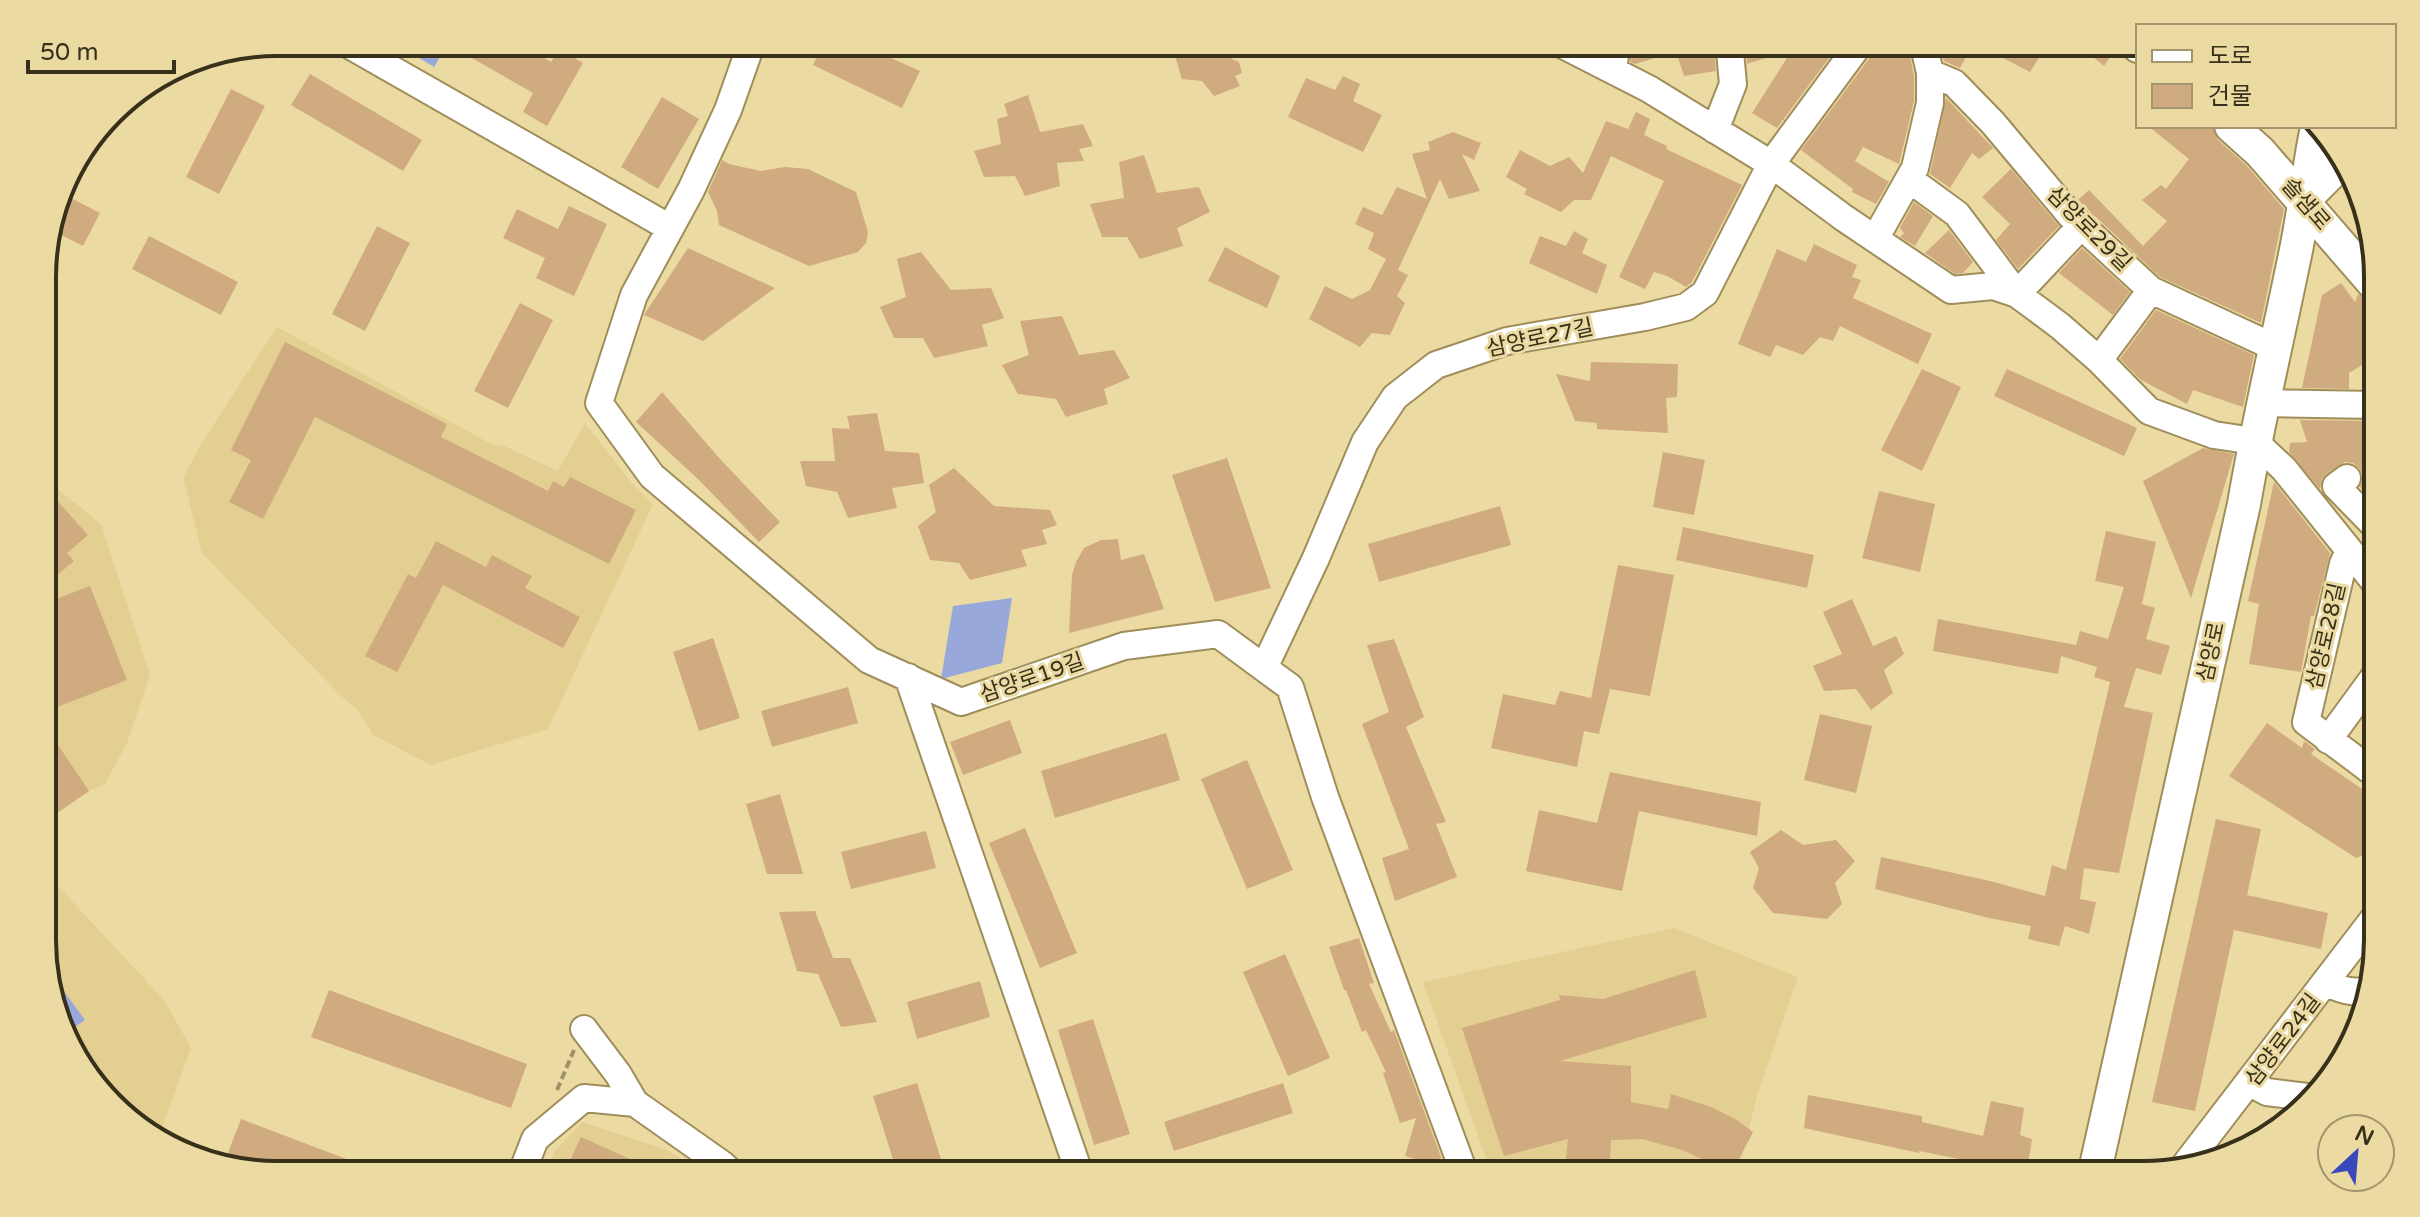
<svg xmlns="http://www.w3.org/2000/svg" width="2420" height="1217" font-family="'Varela Round','Noto Sans KR',sans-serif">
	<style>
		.built { fill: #e3cf92 }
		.green { fill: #99a8da }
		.building { fill: #d0ab7f }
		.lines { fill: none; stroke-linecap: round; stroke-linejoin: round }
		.minor-casing { stroke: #9f8e5a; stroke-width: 30 }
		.major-casing { stroke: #9f8e5a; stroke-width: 36 }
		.path { stroke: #9e9168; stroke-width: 4; stroke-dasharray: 8 4; stroke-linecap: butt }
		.minor { stroke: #fff; stroke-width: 26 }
		.major { stroke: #fff; stroke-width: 32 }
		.labels { text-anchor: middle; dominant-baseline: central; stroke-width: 6; stroke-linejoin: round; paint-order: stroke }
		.street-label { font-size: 22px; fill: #37301a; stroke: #ecdaa3 }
		.rim { fill: none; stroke: #37301a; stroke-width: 4 }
	</style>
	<rect width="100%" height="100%" fill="#ecdaa3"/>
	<path class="built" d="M277 327 493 445 504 446 558 471 585 423 631 482 653 504 548 729 431 765 373 735 356 708 341 696 202 553 183 478 201 444Z
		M43 477 101 524 150 675 127 743 105 784 89 791 44 822Z
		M44 871 164 1000 191 1048 158 1138 90 1083 44 971Z
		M1674 928 1798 977 1758 1093 1737 1175H1492L1423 982Z
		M582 1122 667 1150 706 1175H545L554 1152Z"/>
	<path class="green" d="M393 42H449L434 67Z
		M1012 598 1002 663 941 679 953 606Z
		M44 964 85 1020 69 1031 44 971Z"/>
	<path class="building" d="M479 42H516L551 62 559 49 583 63 547 126 523 112 533 93 470 57Z
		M824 42H877L873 50 920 71 902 108 813 65Z
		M1183 42H1224L1232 59 1239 62 1242 73 1235 76 1240 86 1214 96 1202 81 1182 79 1174 53 1185 51Z
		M1628 42H1713L1716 71 1684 76 1676 52 1635 64 1630 62Z
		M1745 42H1841L1777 128 1752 113 1792 50 1747 64Z
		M1877 42H1907L1914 76V101L1899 164 1863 147 1855 161 1889 182 1876 204 1852 192 1853 189 1801 150 1874 52Z
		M1939 42H2049L2030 72 1974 43 1960 68 1944 61Z
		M2075 42H2116V48L2104 66Z
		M310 74 422 140 403 171 291 105Z
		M1343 76 1360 84 1353 101 1382 115 1363 152 1288 117 1306 78 1335 90Z
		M231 89 265 106 219 194 186 177Z
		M1028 95 1040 132 1083 124 1093 146 1079 149 1084 161 1057 163 1060 186 1025 196 1015 176 984 177 974 151 1001 144 997 119 1008 116 1004 104Z
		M662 97 699 119 658 189 621 167Z
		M1946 98 1993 148 1979 159 1972 153 1950 188 1930 174Z
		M1636 112 1650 119 1644 135 1667 146 1666 149 1742 185 1692 282 1686 287 1667 276 1654 272 1645 289 1619 277 1664 181 1611 156 1591 200H1574L1561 212 1524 194 1527 189 1506 177 1520 150 1550 166 1569 157 1583 173 1606 121 1628 129Z
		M2148 126H2213L2218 140 2246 165 2284 209 2261 323 2160 277 2078 200 2089 190 2143 246 2167 221 2142 200 2161 185 2166 189 2189 159Z
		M1453 132 1481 143 1474 160 1462 154 1480 191 1449 199 1440 179 1398 270 1408 275 1397 296 1405 303 1390 335 1372 333 1360 347 1309 319 1325 286 1352 299 1370 290 1386 259 1368 249 1374 233 1355 224 1363 207 1382 215 1397 187 1427 199 1412 154 1430 150 1428 142Z
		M1144 155 1157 193 1199 187 1210 212 1177 228 1183 246 1140 259 1127 237H1102L1090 204 1124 198 1119 162Z
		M722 160 729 164 761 171 785 167 808 169 856 192 868 232 866 243 858 252 809 266 719 225 717 211 708 192Z
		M2011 169 2059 226 2018 269 1996 240 2010 224 1982 197Z
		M61 193 100 213 83 246 51 230Z
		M1914 202 1933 216 1915 246 1900 237 1904 233 1900 228Z
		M569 206 607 224 574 296 536 278 545 258 503 238 517 209 558 229Z
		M377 226 410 243 365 331 332 314Z
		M1949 230 1973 262 1963 273 1955 274 1925 253Z
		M1574 231 1588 239 1582 253 1607 265 1597 294 1529 263 1540 236 1566 246Z
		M149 236 238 282 221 315 132 269Z
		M1814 244 1857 265 1852 277 1861 280 1853 298 1932 334 1918 364 1840 326 1833 341 1820 337 1803 355 1776 345 1770 357 1738 344 1777 249 1806 262Z
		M1225 247 1280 276 1267 308 1208 281Z
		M688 248 775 288 703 341 644 315Z
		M2082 248 2130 292 2113 315 2059 273Z
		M921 252 951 290 991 288 1004 318 982 325 988 346 934 358 923 338H894L880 307 906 297 897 259Z
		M2341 283 2355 302 2358 294 2369 304 2376 305V367L2372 359 2349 373V389L2302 388 2322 295Z
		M520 303 553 320 508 408 474 391Z
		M2156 310 2254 355 2243 407 2193 390 2187 404 2141 380 2120 359Z
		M1062 316 1079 355 1114 350 1130 378 1104 389 1108 404 1066 417 1056 399 1018 394 1002 365 1029 355 1020 321Z
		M285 342 447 424 441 437 548 491 553 481 564 487 570 477 636 510 609 564 315 417 263 519 229 502 251 460 231 450Z
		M1591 362 1678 364 1677 397 1666 398 1668 433 1597 429V423L1575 421 1556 374 1590 381Z
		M1922 369 1961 387 1922 471 1881 450Z
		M2007 369 2137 428 2124 456 1994 396Z
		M662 392 721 460 780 522 759 542 699 480 636 422Z
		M877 413 885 451 919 453 924 483 892 488 897 508 848 518 837 492 806 486 800 461H835L832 428 850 429 847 416Z
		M2300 420 2375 421 2377 505 2360 487 2363 476 2359 468 2353 463 2345 462 2327 473 2322 479 2320 489 2289 452 2290 443 2307 442Z
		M2203 448 2234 454 2191 598 2143 481Z
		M1663 452 1705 460 1694 515 1653 507Z
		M1227 458 1271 588 1215 602 1172 475Z
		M954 468 994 506 1050 510 1057 525 1042 530 1047 544 1021 550 1027 566 970 580 959 563 930 560 918 526 936 512 929 485Z
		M2274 482 2330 553 2314 616H2311L2301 672 2249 664 2259 604 2248 601Z
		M43 485 88 535 67 553 74 561 43 587Z
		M1879 491 1935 504 1920 572 1862 558Z
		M1500 506 1511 545 1379 582 1368 544Z
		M1683 527 1814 555 1807 588 1676 560Z
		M2106 531 2156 542 2142 604 2155 608 2146 639 2170 646 2161 675 2136 668 2124 707 2153 713 2119 873 2084 868 2080 899 2096 902 2089 934 2065 926 2059 946 2028 939 2031 926 1989 918 1875 889 1881 857 1990 881 2045 896 2052 865 2066 870 2110 682 2094 677 2097 667 2061 656 2058 674 1933 651 1938 619 2076 645 2080 631 2108 639 2124 587 2095 581Z
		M1118 539 1121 560 1144 554 1164 609 1069 633 1072 575 1076 562 1084 548 1101 540Z
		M436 541 486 567 492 555 532 576 525 588 580 617 563 648 443 585 397 672 365 656 408 574 416 578Z
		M1618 565 1674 575 1650 696 1610 689 1599 734 1584 731 1577 767 1491 748 1503 694 1555 705 1560 691 1591 698Z
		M90 586 127 680 44 712 43 604Z
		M1852 599 1873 646 1896 636 1904 654 1884 670 1893 693 1871 710 1856 689 1824 691 1813 666 1842 654 1823 612Z
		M713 638 740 718 699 731 673 652Z
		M1394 639 1424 717 1406 727 1446 822 1436 824 1457 877 1395 901 1382 858 1409 849 1362 724 1389 712 1367 645Z
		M848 687 858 723 772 747 761 711Z
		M1820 714 1872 726 1856 793 1804 780Z
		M1010 720 1022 753 963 775 950 742Z
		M2267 723 2302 748 2304 741 2315 749 2311 754 2378 800V843L2372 852 2356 858 2229 776Z
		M44 724 89 791 44 822Z
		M1166 733 1180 780 1055 818 1041 771Z
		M1247 760 1293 870 1247 889 1201 779Z
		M1610 772 1761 802 1757 836 1639 811 1622 891 1526 871 1539 810 1597 823Z
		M780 794 803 874H767L746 804Z
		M2216 819 2261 829 2247 895 2328 913 2321 949 2234 930 2195 1111 2152 1102Z
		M1025 828 1077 953 1040 968 989 843Z
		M1781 830 1803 845 1836 840 1855 861 1835 883 1842 904 1827 919 1773 913 1753 888 1759 868 1750 852Z
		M926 831 936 868 851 889 841 852Z
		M815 911 833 958H850L877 1022 841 1027 818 974 797 971 779 912Z
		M1359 938 1374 983 1369 984 1391 1032 1394 1030 1441 1157 1438 1166 1405 1156 1416 1118 1400 1123 1383 1073 1386 1072 1366 1030 1362 1032 1346 990H1344L1329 947Z
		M1285 954 1330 1058 1288 1076 1243 972Z
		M1695 970 1707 1017 1560 1061 1631 1066V1102L1668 1109 1671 1094 1711 1107 1737 1120 1753 1132 1732 1173 1682 1150 1642 1139 1611 1140 1609 1175H1564L1568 1139 1504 1156 1462 1028 1560 1000 1559 995 1603 999Z
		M980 981 990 1017 917 1039 907 1002Z
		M329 990 527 1064 511 1108 311 1037Z
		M1093 1019 1130 1134 1094 1145 1058 1030Z
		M917 1083 946 1175H898L873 1096Z
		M1283 1083 1293 1113 1174 1151 1164 1122Z
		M1808 1095 1922 1116V1122L1983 1136 1991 1101 2024 1108 2020 1135 2032 1139 2027 1171 2003 1166 2002 1175H1972L1974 1162 1919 1151V1153L1804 1128Z
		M241 1119 386 1174V1175H277L224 1163Z
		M581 1137 666 1175H563Z"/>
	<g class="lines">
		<g class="minor-casing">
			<path id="minor" d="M344 42 670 228
				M752 42 728 110 691 190 634 295 599 403 652 476 869 660 961 702 1124 646 1218 634 1290 687 1325 797 1465 1175
				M1557 42 1649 89 1771 164 1844 218 1951 290 1993 286 2017 294 2060 326 2099 360 2149 411 2214 435 2254 441 2284 469 2377 585
				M1611 42 1615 56 1613 70
				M1923 42 1930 73 1954 83 1993 123 2071 216 2151 290 2276 348
				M1715 130 1733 84 1729 42
				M1909 179 1957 214 2017 294 2082 225
				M2305 203 2333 175 2338 146
				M1875 239 1915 168 1930 103V73
				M2099 360 2151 290
				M2264 403 2376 405
				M2347 478 2336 486 2377 528
				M2349 550 2343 564 2306 722 2378 776
				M1264 668 1316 558 1365 442 1395 397 1436 365 1507 341 1645 317 1686 307 1705 293 1771 164 1861 42
				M908 677 1080 1175
				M2328 740 2377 673
				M2327 982C2338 989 2353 994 2366 990
				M584 1029 618 1074 635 1103 723 1165 734 1175
				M2250 1083 2267 1092 2307 1097
				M2185 1165 2378 913
				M521 1175 535 1139 584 1098 635 1103"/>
		</g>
		<g class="major-casing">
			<path id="major" d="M2134 42 2138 46
				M2231 126 2260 152 2376 286
				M2094 1175 2244 504C2258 421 2278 338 2295 255 2304 213 2308 170 2317 127"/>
		</g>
		<path class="path" d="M557 1090 574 1050"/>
		<use href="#minor" class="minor"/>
		<use href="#major" class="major"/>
	</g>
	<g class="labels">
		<g class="street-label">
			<text transform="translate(2306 204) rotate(49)">솔샘로</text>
			<text transform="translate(2089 229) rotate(45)">삼양로29길</text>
			<text transform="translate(1540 338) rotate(-12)">삼양로27길</text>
			<text transform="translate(2326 636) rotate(-77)">삼양로28길</text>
			<text transform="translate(2211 652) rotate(-78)">삼양로</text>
			<text transform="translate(1032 678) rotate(-19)">삼양로19길</text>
			<text transform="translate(2283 1040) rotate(-53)">삼양로24길</text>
		</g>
	</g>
	<path d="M0 0H2420V1217H0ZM277 56H2143A221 221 0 0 1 2364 277V940A221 221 0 0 1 2143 1161H277A221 221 0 0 1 56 940V277A221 221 0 0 1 277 56Z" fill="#ecdaa3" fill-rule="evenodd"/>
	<path class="rim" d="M277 56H2143A221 221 0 0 1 2364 277V940A221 221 0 0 1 2143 1161H277A221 221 0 0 1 56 940V277A221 221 0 0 1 277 56Z"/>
	<rect x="2136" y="24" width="260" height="104" fill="#ecdaa3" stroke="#a4966c" stroke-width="2"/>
	<rect x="2152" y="50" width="40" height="12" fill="#ffffff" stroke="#a4966c" stroke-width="2"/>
	<text x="2208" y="64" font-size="24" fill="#37301a">도로</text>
	<rect x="2152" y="84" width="40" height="24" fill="#d0ab7f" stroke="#a4966c" stroke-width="2"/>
	<text x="2208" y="104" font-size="24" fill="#37301a">건물</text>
	<g transform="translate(2356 1153) rotate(26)"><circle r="38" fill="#ecdaa3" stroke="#a4966c" stroke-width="2"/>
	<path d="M0-6L14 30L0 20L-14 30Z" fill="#3949bc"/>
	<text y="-12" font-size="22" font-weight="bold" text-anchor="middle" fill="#37301a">N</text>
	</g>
	<path d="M28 60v12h146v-12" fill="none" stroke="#37301a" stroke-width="4"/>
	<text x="40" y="60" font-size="24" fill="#37301a" stroke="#ecdaa3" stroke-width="6" paint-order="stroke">50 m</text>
</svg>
